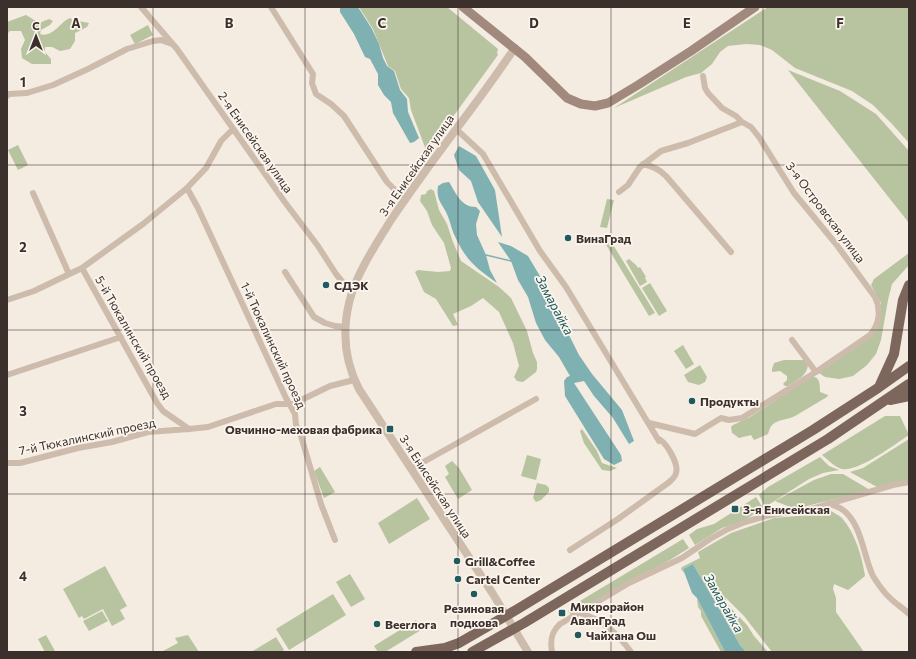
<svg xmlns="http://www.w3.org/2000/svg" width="916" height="659" font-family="Commissioner,sans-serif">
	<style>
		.green { fill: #b8c4a0 }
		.water { fill: #7fb0b2 }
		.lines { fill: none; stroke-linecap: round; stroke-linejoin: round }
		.stream { stroke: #7fb0b2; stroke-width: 1.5 }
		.minor { stroke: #cdbbac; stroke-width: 6 }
		.tertiary { stroke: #cdbbac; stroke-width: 8 }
		.secondary { stroke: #a18a7d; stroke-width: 9 }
		.primary { stroke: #7d675c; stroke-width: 10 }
		.grid { fill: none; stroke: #3b302b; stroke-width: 1; stroke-opacity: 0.55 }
		.poi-dot { fill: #1f5a5e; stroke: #fbf5ee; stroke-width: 1.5 }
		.labels { text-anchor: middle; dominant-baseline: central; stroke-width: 3.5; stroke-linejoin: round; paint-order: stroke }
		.street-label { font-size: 12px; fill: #3b302b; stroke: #fbf5ee }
		.poi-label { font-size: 12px; font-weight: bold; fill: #3b302b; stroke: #fbf5ee; text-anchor: start }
		.water-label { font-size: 13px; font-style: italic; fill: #1f5a5e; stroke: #fbf5ee }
		.grid-label { font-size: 13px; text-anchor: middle; font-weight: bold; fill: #3b302b; stroke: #fbf5ee; stroke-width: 3.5; stroke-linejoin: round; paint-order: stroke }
	</style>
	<rect width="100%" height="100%" fill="#f4ebe1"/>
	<path class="green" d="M359 7H447L498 49 497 53 498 55 436 140 426 150 411 110 409 98 401 89 395 71 388 66 373 29Z
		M768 7H909V143L892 124 873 105 852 91 795 68 772 50 760 45 746 44 728 46 720 52 712 64 701 73 686 77 614 108Z
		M26 15 39 23 49 19 53 21 50 25 41 30 40 34C53 38 60 22 70 18L73 20 89 23 87 27 75 33V41L70 49 60 51 52 47H45V52L51 59V64H32L22 58 21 49 25 40 21 31H10L7 34V22Z
		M148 25 153 35 135 44 130 35Z
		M788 70 840 91 876 114 909 151V223Z
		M18 145 28 165 18 170 8 150Z
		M431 189 434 191 439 210 447 224 453 242 461 261 499 287 511 298 527 331 533 353 537 362V369L536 372 523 382 517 381 514 377 519 366 513 343 499 312 483 298 471 306 453 314 458 325 453 326 436 299 424 292 415 272 418 270 438 272 450 271 451 268 444 243 432 225 427 211 420 201 421 195 426 194 427 191Z
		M607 199 614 200 607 228 600 227Z
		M607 235 655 313 649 316 602 238Z
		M909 253V265L892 284 888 300 881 340 876 354 867 365 853 376 839 379 825 377 819 373 862 342 879 325 881 303 871 285 874 279Z
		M629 259 636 265 638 268 640 267 646 277 645 278 647 282 640 286 626 261Z
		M650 283 667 311 659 316 642 288Z
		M683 345 694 364 686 369 674 351Z
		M784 360H804L808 365C807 376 797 380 788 386H785L783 384 787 380V376L780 371 772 372V369L774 363Z
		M700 365 707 377 705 382 699 385 688 382 684 375Z
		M811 377C820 375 820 386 820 392L828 395 827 397 795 416C788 420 778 419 772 425 770 427 769 431 768 434L754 440 751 435 739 438 732 433 731 427 733 425 750 417Z
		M885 416H900L909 435C895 444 859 472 842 469 836 468 827 459 822 455Z
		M582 429 597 451 602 463 617 468 610 471 602 470 584 443 580 431Z
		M909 439V481L877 487 850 472 863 468Z
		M527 455 541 459 536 480 521 476Z
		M820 457 829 466 839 470 823 473 809 479 765 507 759 495 768 487Z
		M452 461 459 468 472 490 458 499 445 477 449 474 445 466Z
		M320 467 335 492 324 498 314 471Z
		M831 474H843L870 490 795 509 775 501 814 480Z
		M537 483 546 485 549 488V492L541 500 536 502 533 498Z
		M756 497 763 508 745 520 722 528 695 545 689 535 697 529 714 524Z
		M417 498 430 519 389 544 378 523Z
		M831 511C834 513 839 515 842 518 855 533 862 556 865 576L848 590 834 584 833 589 836 598V612L864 652H772L744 616 725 597 728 605 747 625 754 636 768 652H746L740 645 693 564 683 569 685 574 681 569 682 567 700 558 698 552 731 533 774 518 809 515Z
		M683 539 689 548 670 560 571 615 568 611 580 601Z
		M105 566 127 606 120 610 125 619 112 626 103 609 84 619 82 616 79 618 63 589Z
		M350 574 365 599 351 607 336 582Z
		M333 594 346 615 289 650 276 629Z
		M697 598 725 652H721L701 616V611L698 607Z
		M102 611 108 621 89 631 83 621Z
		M416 620 421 630 385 652H378L374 646Z
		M46 635 55 651 54 652H45L38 639Z
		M188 635 199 652H161L178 643 175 638Z
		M276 637 284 650 281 652H251Z"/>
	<path class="water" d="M340 7H358L372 29 379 44 383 58 387 66 394 71 400 90 407 99 408 112 419 138 414 142 410 143 393 113 391 102 384 95 378 85V74L370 59 365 57 354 34 340 12Z
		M459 146 476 156 495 190 502 237 478 202 471 181 459 170 454 155Z
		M449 182C456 193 461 207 476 207L480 211 476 224 477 235 486 255 490 270 497 283C473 266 465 259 453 232 451 226 449 218 446 212 441 202 436 199 438 186L443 183Z
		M498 242 511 246 528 256 556 303 566 329 579 355 592 374 622 410 634 441 629 444 613 418 594 396 584 381 574 383 621 455 622 461 614 465 604 459 565 396 564 381 567 377 570 376 559 357 545 340 536 323 528 297 518 280 511 261Z
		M693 564 740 645 746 652H725L697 598 692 593 683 569Z"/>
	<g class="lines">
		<path class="stream" d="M486 255 511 261"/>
		<path class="minor" d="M141 7 177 49 284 201 318 246 336 274 345 285 352 291
			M271 7 313 74 312 83 316 94 331 104 344 116 387 182 397 192 406 198
			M7 96 9 94 27 93 53 85 88 69 127 49 153 41 161 40 172 44
			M456 129 483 154 540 251 566 287 659 441
			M643 164C653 166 659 169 666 176L731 252
			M187 188 198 208 286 398 295 414 296 425 301 436 321 504 335 540
			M619 192 628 185 640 167 661 151 688 143 742 122
			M33 193 69 274
			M82 268 157 403 163 411 189 429
			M285 272 314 317 325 323 335 326 345 327
			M7 300 34 291 82 268 143 224 187 188 206 168 221 141 233 129
			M792 340 816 372
			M7 375 121 337
			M649 423 695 434 721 418 729 420 742 418 816 372 870 335C880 324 881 309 875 297L836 244 794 193 759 137 751 127 742 122 736 116 722 108 708 93 705 88 703 76
			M7 463H20L78 448 112 442 148 432 189 429 208 427 276 404H293L330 386 354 380
			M411 469 536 399
			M828 503C832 505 836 506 840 508 862 521 863 556 873 576 878 584 883 592 890 598 896 604 903 608 909 614
			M570 550 618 519 668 483C671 480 675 478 676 473 679 464 666 441 657 438
			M580 613C603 620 617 633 631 652
			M552 652C550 641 551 632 560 624L629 583 682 558 710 539 728 529 745 522 766 516 815 508 893 485 909 482"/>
		<path class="tertiary" d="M515 48C500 69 485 91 469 112 442 148 416 183 391 220 376 244 355 276 349 303 342 333 345 362 359 389L493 594 528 652"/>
		<path class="secondary" d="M463 7 525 57 567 98 581 104 595 106 608 103 638 85 691 51 755 7"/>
		<path class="primary" d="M879 387 894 354 903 300 909 285
			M890 400 909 396
			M416 652 445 648 459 643 516 610 813 430 878 388 909 366
			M472 652 524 623 828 439 909 384"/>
	</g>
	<path class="grid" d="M153 7V652M305 7V652M458 7V652M611 7V652M763 7V652M7 165H909M7 330H909M7 494H909"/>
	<g class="poi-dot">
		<circle cx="568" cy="238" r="4"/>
		<circle cx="326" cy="285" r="4"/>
		<circle cx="692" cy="401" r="4"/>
		<rect x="386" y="425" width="8" height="8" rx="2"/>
		<rect x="731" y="505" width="8" height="8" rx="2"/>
		<circle cx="457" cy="561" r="4"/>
		<circle cx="458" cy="579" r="4"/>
		<circle cx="474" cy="594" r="4"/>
		<rect x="558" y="609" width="8" height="8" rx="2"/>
		<circle cx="377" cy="624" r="4"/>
		<circle cx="578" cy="635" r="4"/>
	</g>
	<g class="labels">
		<g class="street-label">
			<text transform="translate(256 142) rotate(55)">2-я Енисейская улица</text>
			<text transform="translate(416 165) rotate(-55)">3-я Енисейская улица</text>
			<text transform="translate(826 212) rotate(53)">3-я Островская улица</text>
			<text transform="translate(134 337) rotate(60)">5-й Тюкалинский проезд</text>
			<text transform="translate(274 345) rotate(65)">1-й Тюкалинский проезд</text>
			<text transform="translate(87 436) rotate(-12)">7-й Тюкалинский проезд</text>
			<text transform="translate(436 486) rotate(57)">3-я Енисейская улица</text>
		</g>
		<g class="poi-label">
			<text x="576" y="238">ВинаГрад</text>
			<text x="334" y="285">СДЭК</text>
			<text x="700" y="401">Продукты</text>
			<text x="382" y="429" text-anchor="end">Овчинно-меховая фабрика</text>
			<text x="743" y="509">3-я Енисейская</text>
			<text x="465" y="561">Grill&amp;Coffee</text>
			<text x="466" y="579">Cartel Center</text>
			<text x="570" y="606">Микрорайон<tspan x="570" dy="14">АванГрад</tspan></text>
			<text x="474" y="608" text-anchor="middle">Резиновая<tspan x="474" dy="14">подкова</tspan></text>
			<text x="385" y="624">Beerлога</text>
			<text x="586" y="635">Чайхана Ош</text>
		</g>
		<g class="water-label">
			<text transform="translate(555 305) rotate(62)">Замарайка</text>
			<text transform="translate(724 603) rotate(60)">Замарайка</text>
		</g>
	</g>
	<g class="grid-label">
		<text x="76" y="28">A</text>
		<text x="229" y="28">B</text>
		<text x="382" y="28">C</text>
		<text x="534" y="28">D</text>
		<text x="687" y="28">E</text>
		<text x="840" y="28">F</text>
		<text x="23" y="87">1</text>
		<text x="23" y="252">2</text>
		<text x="23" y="416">3</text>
		<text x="23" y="581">4</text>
	</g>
	<rect width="916" height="659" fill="none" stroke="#3b302b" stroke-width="16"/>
	<g transform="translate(36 36)" stroke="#fbf5ee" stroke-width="3" paint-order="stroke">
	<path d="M0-3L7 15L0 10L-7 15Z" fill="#3b302b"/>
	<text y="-6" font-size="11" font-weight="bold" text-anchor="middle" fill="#3b302b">С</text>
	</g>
</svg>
